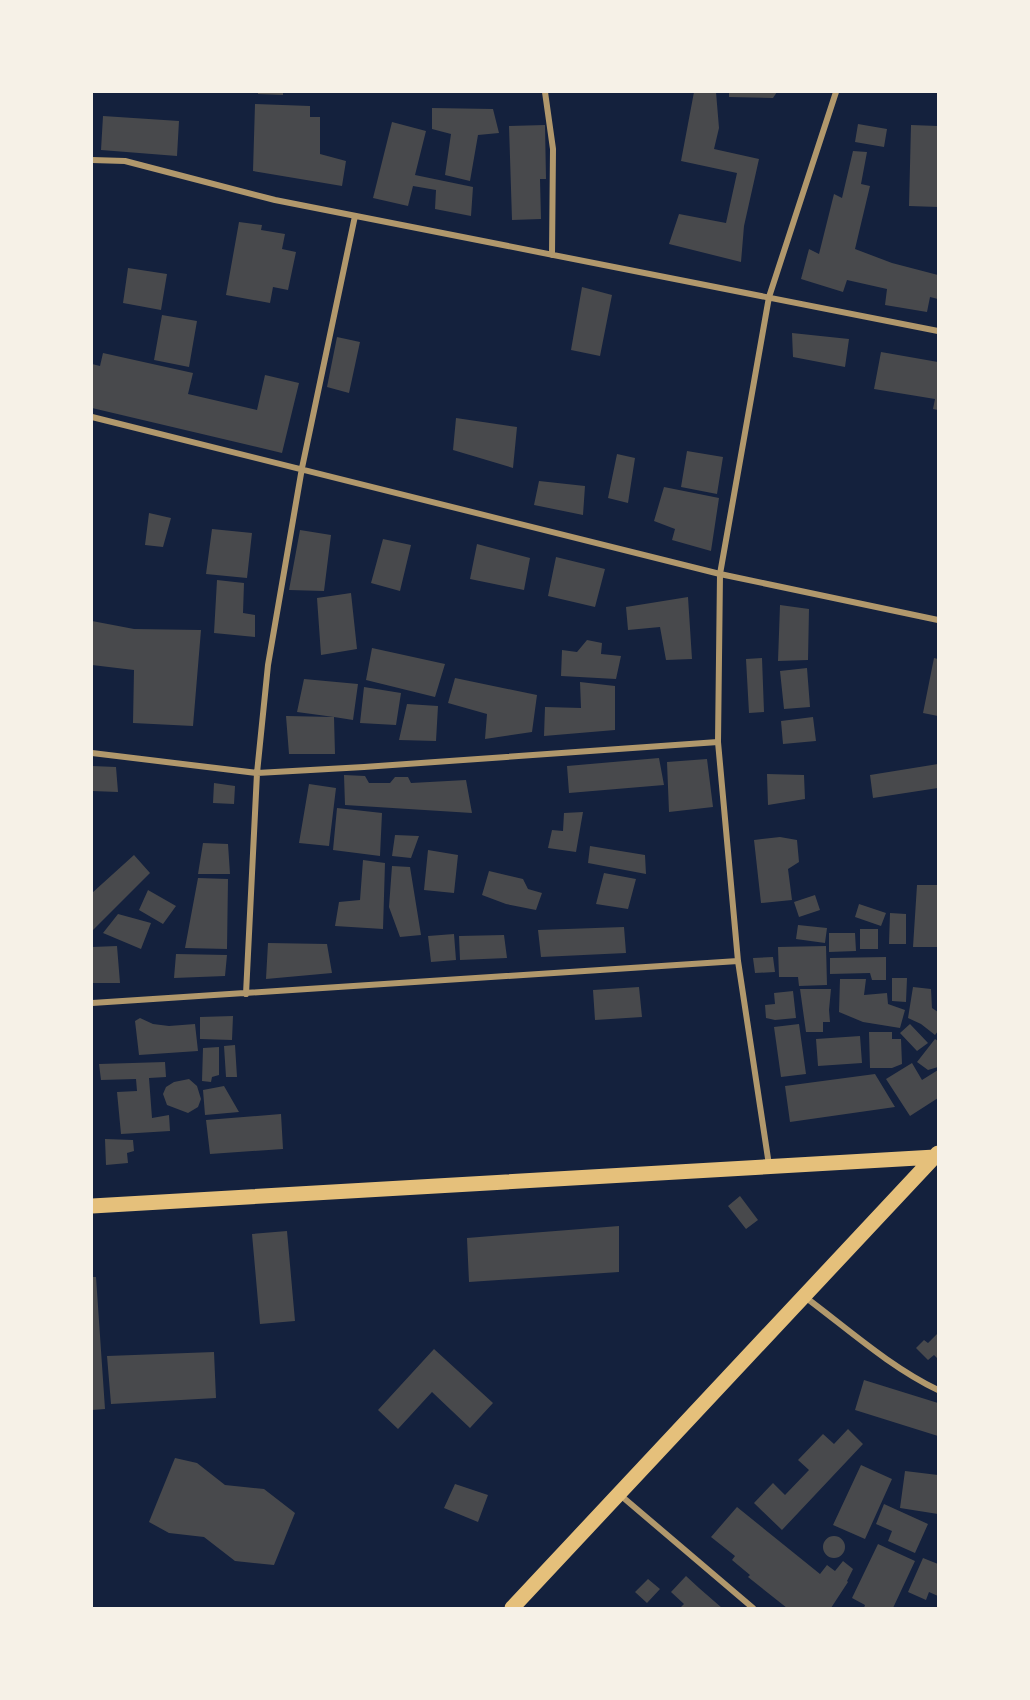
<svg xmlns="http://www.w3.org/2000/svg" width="1030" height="1700" font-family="Lato,sans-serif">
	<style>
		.building { fill: #48494c }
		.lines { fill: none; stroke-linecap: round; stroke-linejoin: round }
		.minor { stroke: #b1986c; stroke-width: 6 }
		.primary { stroke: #e5c07b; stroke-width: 15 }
	</style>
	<rect width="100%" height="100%" fill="#14213d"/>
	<path class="building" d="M258 92H283V95L258 94Z
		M694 92H716L719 128 714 149 759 159 744 226 741 262 669 244 679 214 726 223 737 173 681 161Z
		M729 92H777L773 98 729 97Z
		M255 104 310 106V117H320V154L346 161 342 186 253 171Z
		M432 108 493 109 499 133 478 135 470 181 445 175 451 134 432 129Z
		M103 116 179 121 177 156 101 150Z
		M392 122 426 131 415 175 473 187 471 216 435 209 436 190 413 186 408 206 373 198Z
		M858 124 887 129 884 147 855 142Z
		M545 125 546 179H540L541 219 512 220 509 126Z
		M911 125 938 126V207L909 206Z
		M853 151 867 152 861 184 870 186 855 249 892 263 938 275V299L930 297 927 312 885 305 887 289 847 280 843 292 801 279 809 249 819 254 834 194 842 198Z
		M239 222 262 225 261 230 285 234 282 249 296 252 288 290 273 287 270 303 226 295Z
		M128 268 167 274 161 310 123 303Z
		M582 287 612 295 600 356 571 350Z
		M162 315 197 321 189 367 154 360Z
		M792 333 849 339 845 367 793 357Z
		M337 337 360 342 349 393 327 387Z
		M881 352 938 362V410L933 409 935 399 874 389Z
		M103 353 193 373 188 394 257 410 265 375 299 383 282 453 92 408V364L100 366Z
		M456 418 517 427 513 468 453 450Z
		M687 451 723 457 717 494 681 487Z
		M617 454 635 458 628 503 608 498Z
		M539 481 585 486 583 515 534 505Z
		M664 487 719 498 711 551 672 540 675 529 654 521Z
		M149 513 171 518 163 547 145 545Z
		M212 529 252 533 247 578 206 574Z
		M300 530 331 535 324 591 289 590Z
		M383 539 411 545 400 591 371 583Z
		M477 544 530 558 524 590 470 579Z
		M556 557 605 569 595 607 548 596Z
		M217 580 244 583 243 613 255 615V637L214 633Z
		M351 593 357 649 321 655 317 598Z
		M688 597 692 659 666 660 660 627 628 630 626 607Z
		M780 605 809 609 808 660 778 661Z
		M92 621 134 629 201 630 193 726 133 723 134 670 92 665Z
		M587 640 602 643 601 654 621 656 616 679 561 676 562 650 577 652Z
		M372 648 445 664 435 697 366 680Z
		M762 658 764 712 749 713 746 659Z
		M934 658 938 659V716L923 713Z
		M807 668 810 707 784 709 780 671Z
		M455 678 537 695 532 732 485 739 487 714 448 703Z
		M304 679 358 684 353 720 334 717 335 754H289L286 716 334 717 297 712Z
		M580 682 615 686V730L544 736 545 707 581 708Z
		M364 687 401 693 396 725 360 723Z
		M407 704 438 706 436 741 399 740Z
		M813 717 816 741 783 744 781 721Z
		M659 758 664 785 569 793 567 766Z
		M707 759 713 807 669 812 667 762Z
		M938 764V788L873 798 870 775Z
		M92 766 116 767 118 792 92 791Z
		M767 774 804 775 805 799 768 805Z
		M344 775 365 776 369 783H390L395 777H408L411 783 466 780 472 813 345 805Z
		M214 783 235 786 234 804 213 803Z
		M309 784 336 788 329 846 299 843Z
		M337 808 382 813 380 856 333 850Z
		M583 812 576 852 548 848 552 830 563 831 564 813Z
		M395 835 419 836 411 858 392 856Z
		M780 837 797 840 799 862 788 869 792 900 761 903 754 840Z
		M203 843 228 844 230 874H198Z
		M590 846 645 855 646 874 588 863Z
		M428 850 458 855 454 893 424 890Z
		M134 855 150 873 92 931V893Z
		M363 860 385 863 383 929 335 926 339 902 360 900Z
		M392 866 410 867 421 935 400 937 389 907Z
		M489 871 523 879 528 889 542 893 536 910 506 904 482 895Z
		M604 873 636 879 628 909 596 904Z
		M198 878 228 879 227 949 185 948Z
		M917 885H938V947H913Z
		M148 890 176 906 163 924 139 910Z
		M815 895 820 910 799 917 794 902Z
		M859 904 886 913 881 926 855 917Z
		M890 913 906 914V944H889Z
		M118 914 151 923 141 949 103 933Z
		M798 925 827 928 825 943 796 939Z
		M624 927 626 953 541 957 538 930Z
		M860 929H878V949H860Z
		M829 933H855L856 951 829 952Z
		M454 934 456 960 431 962 428 936Z
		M504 935 507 958 460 960 459 936Z
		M268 943 327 944 332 973 266 979Z
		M117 946 120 983H92V947Z
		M826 946 827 985 799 986 798 977H779L778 947Z
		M176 954 227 955 225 976 174 978Z
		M773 957 775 972 755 973 753 958Z
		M886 957V980H872L870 973 830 974V958Z
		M892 978H907L906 1002 892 1001Z
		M840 979H866L864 995 887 993 888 1004 905 1010 900 1028 863 1022 839 1012Z
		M639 987 642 1017 595 1020 593 990Z
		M913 987 931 989 932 1008 938 1012V1031L935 1035 921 1024 908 1018Z
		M800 989H831L829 1010 830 1022H823V1032H806Z
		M793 991 796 1018 775 1020 766 1018 765 1005 775 1004 774 993Z
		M233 1016 232 1040 200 1039V1017Z
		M140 1018 153 1024 169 1026 195 1024 198 1051 139 1055 135 1021Z
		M799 1024 806 1074 781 1077 774 1027Z
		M910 1024 928 1043 917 1051 900 1033Z
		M869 1032H892V1039H901L902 1064 892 1068H870Z
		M860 1036 862 1063 818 1066 816 1039Z
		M935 1039 938 1041V1067L928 1070 917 1062Z
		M235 1045 237 1077H226L224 1046Z
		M219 1047V1075L212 1077 211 1082 202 1081 203 1048Z
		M165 1062 166 1077 149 1078 152 1118 169 1115 170 1131 121 1134 117 1092 137 1091 136 1079 101 1080 99 1064Z
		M912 1063 922 1080 938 1070V1098L910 1116 886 1079Z
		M875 1074 895 1107 790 1122 785 1086Z
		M189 1079 197 1086 201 1099 198 1107 188 1113 167 1105 163 1094 166 1087 174 1082Z
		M224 1086 239 1112 205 1115 203 1090Z
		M281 1114 283 1149 210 1154 206 1120Z
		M105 1139 133 1140 134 1151 127 1153 128 1163 106 1165Z
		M740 1196 758 1220 746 1229 728 1206Z
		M619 1226V1272L469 1282 467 1238Z
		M287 1231 295 1321 260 1324 252 1234Z
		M92 1277H96L105 1409 92 1410Z
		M938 1333V1359L934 1355 928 1360 916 1348 924 1340 928 1343Z
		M434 1349 493 1403 470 1428 432 1392 398 1429 378 1410Z
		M214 1352 216 1398 111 1404 107 1356Z
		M864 1380 938 1403V1436L855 1410Z
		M848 1429 863 1444 782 1530 754 1503 773 1483 785 1495 809 1470 798 1460 823 1434 834 1444Z
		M175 1458 197 1463 225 1485 264 1489 295 1513 274 1565 235 1561 204 1537 169 1533 149 1522Z
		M861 1465 892 1479 865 1539 833 1525Z
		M905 1471 938 1475V1514L900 1508Z
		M455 1484 488 1495 478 1522 444 1508Z
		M884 1504 928 1524 915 1553 888 1541 892 1531 876 1524Z
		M737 1507 820 1574 827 1565 835 1571 843 1561 853 1569 847 1581 848 1582 831 1608H787L748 1577 750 1575 732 1560 735 1556 711 1537Z
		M823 1547a11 11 0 1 1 22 0a11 11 0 1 1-22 0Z
		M878 1544 915 1561 893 1608H864L865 1605 852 1598Z
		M923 1558 938 1564V1596L929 1592 926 1600 908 1592Z
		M686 1576 699 1588 722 1608H680L684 1604 671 1592Z
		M648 1579 660 1589 647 1603 635 1592Z"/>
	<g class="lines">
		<path class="minor" d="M545 92 553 149 552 255
			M92 160 125 161 275 200 938 331
			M92 417 720 574 938 620
			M92 753 257 773 364 767 718 742
			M246 994 257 773 268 665 302 468 355 216
			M92 1003 738 961
			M769 1165 738 961 718 742 720 574 769 297 836 92
			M805 1297C848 1329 890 1367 938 1390
			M619 1494 753 1608"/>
		<path class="primary" d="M92 1206 935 1157
			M512 1608 938 1153"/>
	</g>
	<rect width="1030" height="1700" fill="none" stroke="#f6f1e7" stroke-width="186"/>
</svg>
